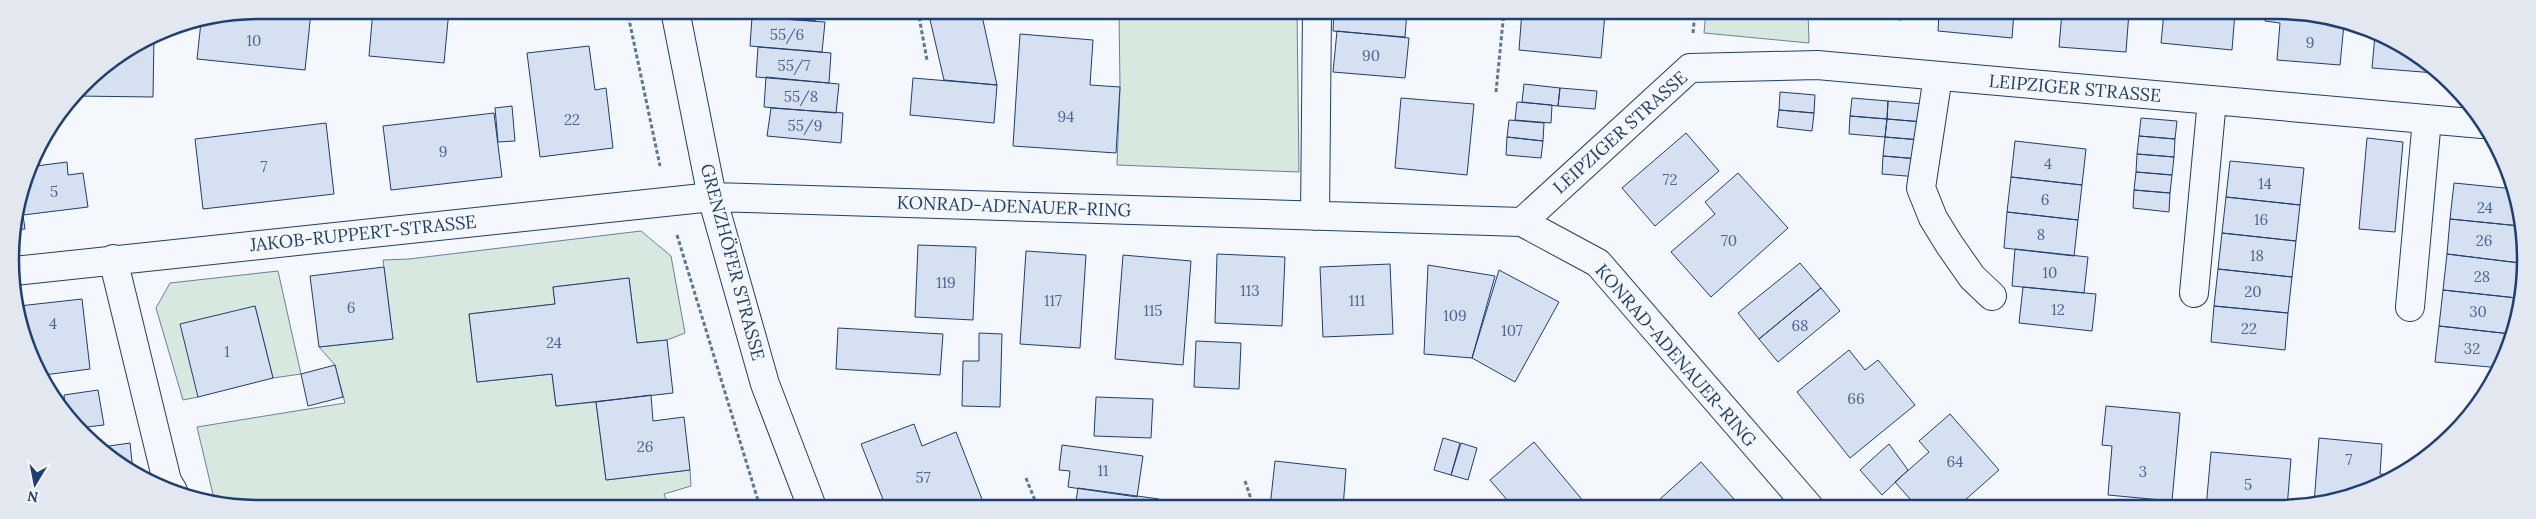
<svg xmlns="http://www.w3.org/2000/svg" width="2536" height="519" font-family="Lora,serif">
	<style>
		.green { fill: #d7e8df; stroke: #687fa3 }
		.building { fill: #d5e0f0; stroke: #1d3f73 }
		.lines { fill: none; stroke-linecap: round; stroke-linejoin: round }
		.minor-casing { stroke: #1d3f73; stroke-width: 30 }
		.path { stroke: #5e769c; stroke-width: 3; stroke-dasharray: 4 2.5; stroke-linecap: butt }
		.minor { stroke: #f4f7fb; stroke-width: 28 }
		.labels { text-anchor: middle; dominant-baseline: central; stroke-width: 4; stroke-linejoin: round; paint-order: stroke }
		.number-label { font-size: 15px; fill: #4b6792 }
		.street-label { font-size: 18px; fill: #1d3f73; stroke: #f4f7fb }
		.rim { fill: none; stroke: #1d3f73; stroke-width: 2.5 }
	</style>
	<rect width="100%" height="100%" fill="#f4f7fb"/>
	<path class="green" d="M1119 11H1297L1299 172 1117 165 1120 87Z
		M1706 11 1808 12 1809 43 1704 33Z
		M641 231 671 256 685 333 667 340 637 343 629 278 553 287 555 304 469 314 477 382 552 374 556 406 596 402 606 480 690 470 691 486 664 494 669 507H227L215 503 197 427 345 403 335 365 319 347 393 339 383 260 409 259Z
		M278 271 301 374 273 378 255 306 198 397 183 400 156 308 170 283Z"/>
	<path class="building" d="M260 10H337L336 15 311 12 305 70 197 59 201 22Z
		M373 10H449L444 63 369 56Z
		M743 10 816 11 815 21 743 16Z
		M928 11H981L997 85 944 80Z
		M1334 11H1407L1405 37 1333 31Z
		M1522 11 1605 14 1601 58 1519 50Z
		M1569 11H1605V14Z
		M1820 12H1903L1902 20Z
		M1939 12H2014L2012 38 1938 31Z
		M2062 12H2129L2126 52 2059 47Z
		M2164 12H2235L2232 50 2161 43Z
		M2266 12H2309L2344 24 2340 65 2277 60 2280 23 2265 21Z
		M752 17 825 22 822 52 750 46Z
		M1337 31 1409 38 1405 78 1333 72Z
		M1020 34 1093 40 1090 85 1120 87 1116 153 1013 146Z
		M2375 35 2401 43 2435 73 2372 68Z
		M154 36 153 97 75 96 83 83Z
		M589 46 595 90 606 88 613 148 540 157 527 53Z
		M758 47 831 53 829 83 756 77Z
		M766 77 839 84 836 113 764 107Z
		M913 78 997 85 994 123 910 115Z
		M1524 84 1560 88 1558 106 1522 102Z
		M1560 88 1597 91 1595 109 1558 106Z
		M1780 92 1815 95 1814 113 1779 110Z
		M1401 98 1474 104 1467 175 1395 168Z
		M1852 98 1888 101 1887 119 1850 116Z
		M1888 101 1924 104 1923 122 1887 119Z
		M1517 102 1552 105 1551 123 1515 120Z
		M512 106 515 141 498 142 495 108Z
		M771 108 843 113 841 143 767 136Z
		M1779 110 1814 113 1812 131 1777 127Z
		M494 113 502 177 391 190 383 126Z
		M1850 116 1887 119 1885 137 1849 134Z
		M2141 118 2177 121 2175 139 2139 136Z
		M1887 119 1923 122 1921 140 1885 137Z
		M1509 120 1544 123 1543 141 1507 137Z
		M326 123 334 194 203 209 195 139Z
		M1686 133 1719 171 1655 226 1622 188Z
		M2139 136 2175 139 2174 157 2137 154Z
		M1507 137 1543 141 1541 158 1506 155Z
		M1885 137 1921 140 1919 159 1883 156Z
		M2367 138 2403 142 2395 232 2359 229Z
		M2015 141 2086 149 2082 185 2011 177Z
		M2137 154 2174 157 2172 175 2136 172Z
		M1883 156 1919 159 1918 177 1882 174Z
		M2230 161 2304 168 2300 205 2226 197Z
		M67 162 68 175 83 173 88 207 23 215 25 229 14 230 28 167Z
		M2136 172 2172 175 2170 193 2134 190Z
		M1738 173 1788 228 1711 297 1671 252 1715 214 1705 202Z
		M2011 177 2082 185 2078 220 2007 212Z
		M2454 183 2515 189 2517 195 2520 226 2450 219Z
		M2134 190 2170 193 2169 212 2133 208Z
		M2226 197 2300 205 2296 241 2222 233Z
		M2007 212 2078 220 2074 256 2004 248Z
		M2450 219 2520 226V263L2447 254Z
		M2222 233 2296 241 2292 277 2218 269Z
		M918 245 976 247 973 320 915 317Z
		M2015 249 2088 257 2084 293 2012 286Z
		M1026 251 1086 255 1080 348 1020 344Z
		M1217 254 1285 257 1282 326 1215 323Z
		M2447 254 2520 263 2517 298 2443 290Z
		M1123 255 1191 261 1183 365 1115 359Z
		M1800 263 1821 288 1759 339 1738 313Z
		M1390 264 1393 334 1323 337 1320 267Z
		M1428 265 1495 276 1472 358 1424 354Z
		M384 267 393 339 319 347 310 276Z
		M2218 269 2292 277 2288 313 2214 306Z
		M1499 270 1559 302 1515 382 1472 358Z
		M629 278 637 343 667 340 673 393 556 406 552 374 477 382 469 314 555 304 553 287Z
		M2023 287 2096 294 2092 331 2019 323Z
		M1821 288 1840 311 1778 362 1759 339Z
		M2443 290 2517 298 2511 334 2439 326Z
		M82 299 90 369 44 375 23 340 19 306Z
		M255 306 273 378 198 397 180 324Z
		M2214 306 2288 313 2285 350 2211 342Z
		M2439 326 2511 334 2501 368 2435 362Z
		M838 328 943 334 940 375 836 369Z
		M979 333 1002 334 1000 407 962 406 963 361H979Z
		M1196 341 1241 343 1239 389 1194 387Z
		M1849 350 1865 370 1878 360 1915 405 1850 458 1797 392Z
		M335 365 343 397 308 406 301 374Z
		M98 390 104 425 78 428 66 414 64 395Z
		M651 395 653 421 684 417 690 470 606 480 596 402Z
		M1096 397 1153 399 1151 438 1094 436Z
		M2106 406 2180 413 2172 501 2108 495 2112 446 2102 445Z
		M1950 414 1999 470 1956 508H1918L1895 482 1929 452 1919 441Z
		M914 424 922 446 956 432 985 507H886L861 444Z
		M1443 438 1460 443 1451 475 1434 470Z
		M2319 438 2382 444 2380 474 2395 475 2372 490 2314 504Z
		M1534 442 1584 502 1577 508H1514L1490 480Z
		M130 443 133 471 102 447Z
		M1461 443 1477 448 1468 480 1451 475Z
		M1889 444 1908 470 1882 495 1860 470Z
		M1062 445 1143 456 1137 497 1068 487 1070 471 1059 470Z
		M2211 452 2291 459 2287 508H2206Z
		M1275 461 1346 469 1343 508 1270 507Z
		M1701 462 1742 508H1650Z
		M1078 488 1159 499 1157 508H1075Z"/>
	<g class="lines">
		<g class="minor-casing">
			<path id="minor" d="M675 10 712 197 765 384 812 507
				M1938 76 1921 188 1933 218 1949 244 1972 277 1992 296
				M1315 216 1317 11
				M1522 222 1690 68 1817 65 2482 124
				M113 259 167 481 173 491
				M14 271 712 197 1522 222 1598 263 1810 508
				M2194 293 2212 100
				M2410 307 2427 119"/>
		</g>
		<path class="path" d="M627 10 660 166
			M918 11 927 60
			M1693 33 1695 11
			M1496 92 1504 11
			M677 235 760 507
			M1026 478 1038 508
			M1245 481 1254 508"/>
		<use href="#minor" class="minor"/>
	</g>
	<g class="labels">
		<g class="number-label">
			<text x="787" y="34">55/6</text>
			<text x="254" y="40">10</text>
			<text x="2310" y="42">9</text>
			<text x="1371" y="55">90</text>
			<text x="794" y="65">55/7</text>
			<text x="801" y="96">55/8</text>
			<text x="1066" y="116">94</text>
			<text x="572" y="119">22</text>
			<text x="805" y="125">55/9</text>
			<text x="443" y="151">9</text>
			<text x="2048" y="163">4</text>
			<text x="264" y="166">7</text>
			<text x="1670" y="179">72</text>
			<text x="2265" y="183">14</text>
			<text x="54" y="191">5</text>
			<text x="2045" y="199">6</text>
			<text x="2485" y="207">24</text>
			<text x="2261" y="219">16</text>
			<text x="2041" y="234">8</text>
			<text x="1729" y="240">70</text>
			<text x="2484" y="240">26</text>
			<text x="2257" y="255">18</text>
			<text x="2050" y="272">10</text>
			<text x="2482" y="276">28</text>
			<text x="946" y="282">119</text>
			<text x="1250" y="290">113</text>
			<text x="2253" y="291">20</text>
			<text x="1053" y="300">117</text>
			<text x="1357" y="300">111</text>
			<text x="351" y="307">6</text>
			<text x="2058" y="309">12</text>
			<text x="1153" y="310">115</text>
			<text x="2478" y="311">30</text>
			<text x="1455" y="315">109</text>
			<text x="53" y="323">4</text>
			<text x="1800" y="325">68</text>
			<text x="2249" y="328">22</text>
			<text x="1512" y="330">107</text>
			<text x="554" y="342">24</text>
			<text x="2472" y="348">32</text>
			<text x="227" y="351">1</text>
			<text x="1856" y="398">66</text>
			<text x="645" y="446">26</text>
			<text x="2349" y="459">7</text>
			<text x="1955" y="461">64</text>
			<text x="1103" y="470">11</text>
			<text x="2143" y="471">3</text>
			<text x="923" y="477">57</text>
			<text x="2248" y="484">5</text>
		</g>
		<g class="street-label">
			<text transform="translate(2075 88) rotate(5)">LEIPZIGER STRASSE</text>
			<text transform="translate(1620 132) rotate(-42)">LEIPZIGER STRASSE</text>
			<text transform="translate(1014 206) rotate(2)">KONRAD-ADENAUER-RING</text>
			<text transform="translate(363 233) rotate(-6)">JAKOB-RUPPERT-STRASSE</text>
			<text transform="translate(733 262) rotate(75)">GRENZHÖFER STRASSE</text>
			<text transform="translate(1676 355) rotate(49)">KONRAD-ADENAUER-RING</text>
		</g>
	</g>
	<path d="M0 0H2536V519H0ZM259 19H2277A240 240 0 0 1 2517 259V260A240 240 0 0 1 2277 500H259A240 240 0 0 1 19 260V259A240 240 0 0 1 259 19Z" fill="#e3e8f0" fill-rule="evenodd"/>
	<path class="rim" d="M259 19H2277A240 240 0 0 1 2517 259V260A240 240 0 0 1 2277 500H259A240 240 0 0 1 19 260V259A240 240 0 0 1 259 19Z"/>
	<g transform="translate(35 484) rotate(190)" stroke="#f4f7fb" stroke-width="4" paint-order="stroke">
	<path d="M0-4L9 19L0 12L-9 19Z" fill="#1d3f73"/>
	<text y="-8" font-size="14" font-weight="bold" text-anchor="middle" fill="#1d3f73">N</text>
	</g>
</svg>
